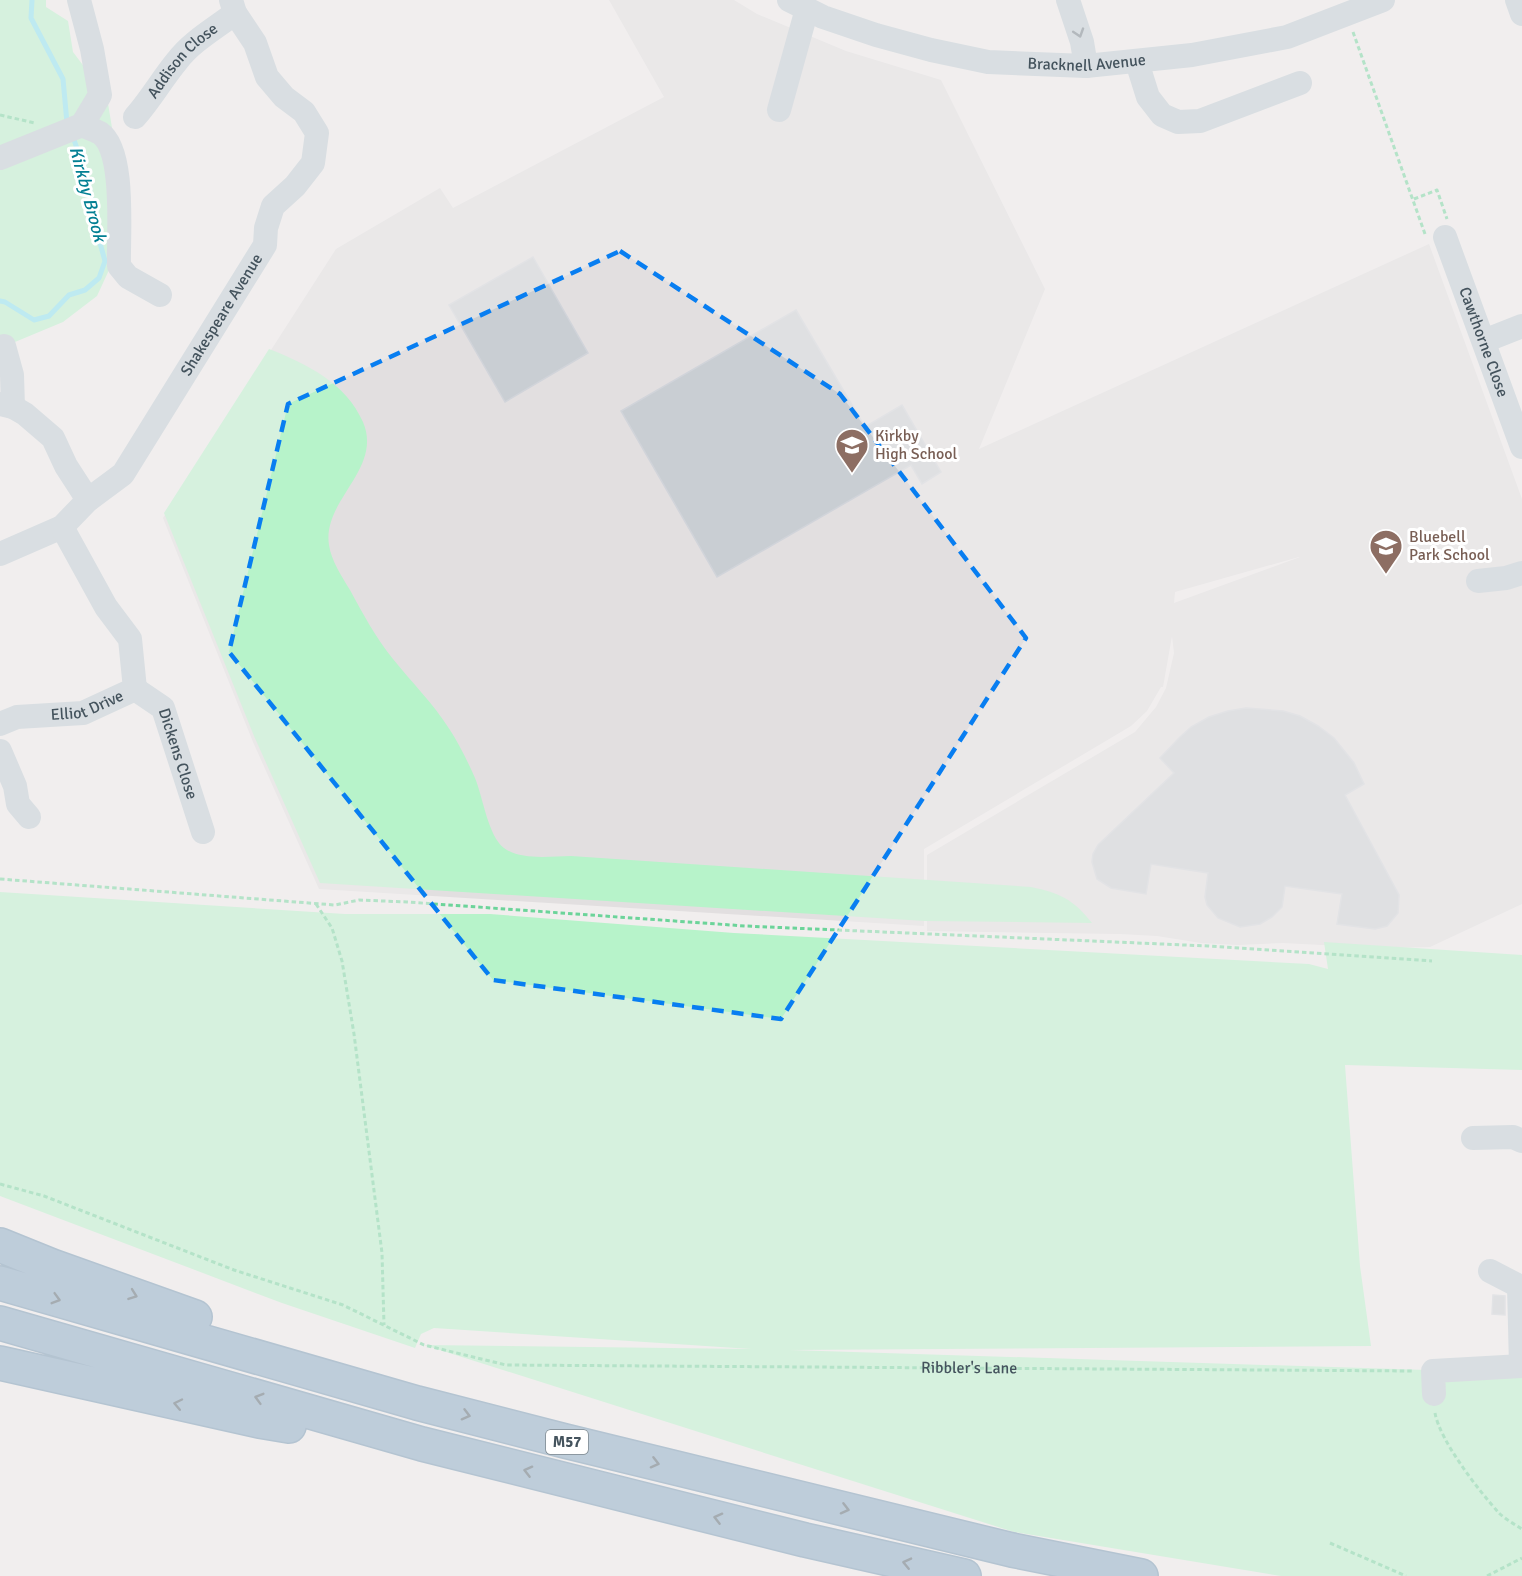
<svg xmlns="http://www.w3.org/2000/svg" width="1522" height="1576" font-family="Signika,sans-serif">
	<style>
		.education { fill: #e2dfe0; fill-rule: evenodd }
		.green { fill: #b7f3ca }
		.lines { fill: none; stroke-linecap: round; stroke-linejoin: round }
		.stream { stroke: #80e4f4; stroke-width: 5 }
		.building { fill: #c9ced3; stroke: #d1d4da; stroke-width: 1.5 }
		.highway-casing { stroke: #6c90ae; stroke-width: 36 }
		.path { stroke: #6cd49a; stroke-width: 3; stroke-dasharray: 4.5 3; stroke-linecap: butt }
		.minor { stroke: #bdcad2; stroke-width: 24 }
		.highway { stroke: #81a5c2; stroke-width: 33 }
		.oneway { stroke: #687780 }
		.oneway2 { stroke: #4a5b67 }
		.marked { fill: none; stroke: #087ef1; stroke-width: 4.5; stroke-dasharray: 12 8; stroke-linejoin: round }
		.labels { text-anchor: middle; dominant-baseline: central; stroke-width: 6; stroke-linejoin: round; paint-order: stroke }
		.shield { fill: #fff; stroke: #7c878e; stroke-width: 1.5 }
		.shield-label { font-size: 15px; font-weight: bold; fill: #44535d }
		.street-label { font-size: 16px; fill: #44535d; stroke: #fff }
		.education-label { font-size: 16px; fill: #785e54; stroke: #fff; text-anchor: start }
		.water-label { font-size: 18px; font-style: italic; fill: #037f93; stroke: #fff }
	</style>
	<rect width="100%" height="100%" fill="#f1eeee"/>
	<path class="education" d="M609 0H734L757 14 846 51 941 80 1045 289 979 449 1429 244 1522 499V904L1430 947 1380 948 1283 943 1238 945 1201 943 1157 936 1120 934 927 931V855L1135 732 1156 707 1166 688 1174 653 1172 636 1163 687H1161L1147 711 1131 726 924 849V926L319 889 253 742 163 518 336 249 440 188 453 208 664 97ZM1299 557H1300L1174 603 1175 592Z"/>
	<path class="green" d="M0 0H46V7L68 21 73 52 98 85 104 79 127 219 109 270 97 296 63 322 15 342 0 337Z
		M269 349C307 364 346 383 363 422 383 469 322 500 329 545 331 560 342 577 350 590 363 614 376 638 393 659 413 684 432 702 450 730 459 744 468 762 475 778 483 797 488 836 504 848 521 861 552 856 571 856L1031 887C1060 893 1073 899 1092 923L925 921 320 883 254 736 164 513Z
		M0 892 345 914H490L734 933 1309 964 1328 969 1324 942 1522 955V1070L1345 1065 1360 1266 1371 1346 790 1350 1522 1373V1576H1281L1014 1532 424 1345 751 1349 434 1328 421 1334 415 1348 282 1303 0 1196Z"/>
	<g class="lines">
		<path class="stream" d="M32 0 31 18 63 79 67 123
			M0 301 5 302 34 320 49 316 69 295 85 290 99 278 105 261 98 236 88 180 73 137"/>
	</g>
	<path class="building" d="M533 257 588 353 505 402 449 305Z
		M796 310 865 427 902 405 941 472 922 484 911 465 717 577 621 411Z
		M1246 708 1283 711 1300 716 1318 726 1334 738 1354 763 1364 784 1345 795 1399 895 1398 913 1387 926 1375 929 1337 924 1342 894 1285 886 1282 907 1272 917 1260 924 1240 927 1218 918 1207 905 1205 897 1208 873 1151 864 1146 894 1111 888 1097 879 1092 862 1093 854 1098 845 1174 773 1160 758 1179 738 1191 727 1209 717 1228 711Z
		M1493 1295 1505 1296V1315L1492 1314Z"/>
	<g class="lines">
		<g class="highway-casing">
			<path id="highway" d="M0 1245 52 1266 195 1317
				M0 1283 417 1403 565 1441 1012 1550 1141 1576
				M0 1323 422 1444 805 1540 964 1576
				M0 1363 259 1421 289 1426"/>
		</g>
		<g class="path">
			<path d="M1353 32 1425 234"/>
			<path d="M0 115 35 123"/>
			<path d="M1414 199 1437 190 1447 219"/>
			<path d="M0 879 335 905 359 900 407 902 745 926 1208 946 1432 961"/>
			<path d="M316 904 332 928 342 961 354 1034 382 1253 384 1325"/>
			<path id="s1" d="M0 1184 44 1196 234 1270 343 1305 424 1345 506 1365 1413 1371"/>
			<path d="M1435 1413C1440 1441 1479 1491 1499 1513 1505 1519 1514 1524 1522 1529"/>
			<path d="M1330 1543 1406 1576"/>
			<path d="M1487 1576 1522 1558"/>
		</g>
		<g class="minor">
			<path d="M79 0 92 49 100 95 82 125"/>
			<path id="s2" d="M789 0 823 17 876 35 931 50 988 62 1086 66 1192 55 1287 37 1383 0"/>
			<path d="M1068 0 1082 42 1086 66"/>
			<path d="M1517 0 1522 14"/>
			<path d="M1137 62 1148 97 1162 115 1178 122 1200 121 1300 83"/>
			<path d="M779 110 807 9"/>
			<path id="s3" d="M135 117C151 99 162 79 177 61 192 41 216 28 235 13"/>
			<path d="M0 158 82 125C88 128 95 130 100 133 126 151 118 237 119 266L128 277 160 295"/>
			<path id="s4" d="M1445 237 1522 447"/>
			<path d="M1484 341 1522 326"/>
			<path d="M4 346 12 375 13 407"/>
			<path d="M0 404 13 407 25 414 53 438 66 466 88 500"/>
			<path id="s5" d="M0 554 62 527 88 500 123 474 265 245 266 228 273 206 295 186 313 163 317 133 304 112 284 97 267 77 255 43 235 13 231 0"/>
			<path d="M1478 581 1506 578 1522 573"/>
			<path id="s6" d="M135 689 163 708 203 832"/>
			<path id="s7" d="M0 724 17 717 83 713 135 689 130 639 106 607 62 527"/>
			<path d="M0 751 15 786 18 804 29 817"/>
			<path d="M1473 1138 1513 1137 1522 1141"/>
			<path d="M1490 1271 1519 1286 1521 1366"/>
			<path d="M1434 1394 1433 1371 1522 1366"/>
		</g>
		<use href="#highway" class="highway"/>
	</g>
	<defs><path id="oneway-chevron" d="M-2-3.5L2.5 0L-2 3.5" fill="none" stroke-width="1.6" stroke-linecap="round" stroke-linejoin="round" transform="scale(1.5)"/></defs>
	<use class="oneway" href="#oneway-chevron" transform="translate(1079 33) rotate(72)"/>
	<g class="oneway2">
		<use href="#oneway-chevron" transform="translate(133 1295) rotate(20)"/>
		<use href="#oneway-chevron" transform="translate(56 1299) rotate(16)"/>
		<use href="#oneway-chevron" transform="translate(259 1398) rotate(-164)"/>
		<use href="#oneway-chevron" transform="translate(178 1404) rotate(-168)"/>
		<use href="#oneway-chevron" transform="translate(466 1415) rotate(15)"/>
		<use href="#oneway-chevron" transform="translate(655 1463) rotate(14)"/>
		<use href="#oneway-chevron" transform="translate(528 1471) rotate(-166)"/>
		<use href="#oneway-chevron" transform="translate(845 1509) rotate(14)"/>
		<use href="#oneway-chevron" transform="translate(718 1518) rotate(-166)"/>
		<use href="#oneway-chevron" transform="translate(907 1563) rotate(-167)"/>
	</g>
	<path d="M0 0H1522V1576H0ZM620 251 840 394 1026 638 781 1019 493 980 229 652 288 404Z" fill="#f1eeee" fill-opacity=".55" fill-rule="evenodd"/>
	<path class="marked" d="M620 251 840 394 1026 638 781 1019 493 980 229 652 288 404Z"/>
	<defs>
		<g id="school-pin" transform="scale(1.725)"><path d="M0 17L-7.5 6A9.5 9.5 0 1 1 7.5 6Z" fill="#8d6e63" stroke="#fff"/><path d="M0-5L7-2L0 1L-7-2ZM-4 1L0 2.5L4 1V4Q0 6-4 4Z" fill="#fff"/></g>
	</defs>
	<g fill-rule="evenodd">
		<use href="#school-pin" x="852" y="445"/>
		<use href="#school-pin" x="1386" y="546"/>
	</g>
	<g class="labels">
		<rect class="shield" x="546" y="1430" width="42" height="24" rx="4.5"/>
		<g class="shield-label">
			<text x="567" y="1442">M57</text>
		</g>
		<g class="street-label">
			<text stroke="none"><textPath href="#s2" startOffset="308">Bracknell Avenue</textPath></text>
			<text stroke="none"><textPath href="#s3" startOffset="74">Addison Close</textPath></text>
			<text stroke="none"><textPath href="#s5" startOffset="336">Shakespeare Avenue</textPath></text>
			<text stroke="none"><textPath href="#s4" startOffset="112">Cawthorne Close</textPath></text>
			<text stroke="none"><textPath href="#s7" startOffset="90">Elliot Drive</textPath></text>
			<text stroke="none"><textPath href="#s6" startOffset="82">Dickens Close</textPath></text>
			<text stroke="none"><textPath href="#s1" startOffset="1002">Ribbler's Lane</textPath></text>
		</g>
		<g class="education-label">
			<text x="875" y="436">Kirkby<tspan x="875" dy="18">High School</tspan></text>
			<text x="1409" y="537">Bluebell<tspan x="1409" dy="18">Park School</tspan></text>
		</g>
		<g class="water-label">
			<text transform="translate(88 194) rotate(75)">Kirkby Brook</text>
		</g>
	</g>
</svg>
